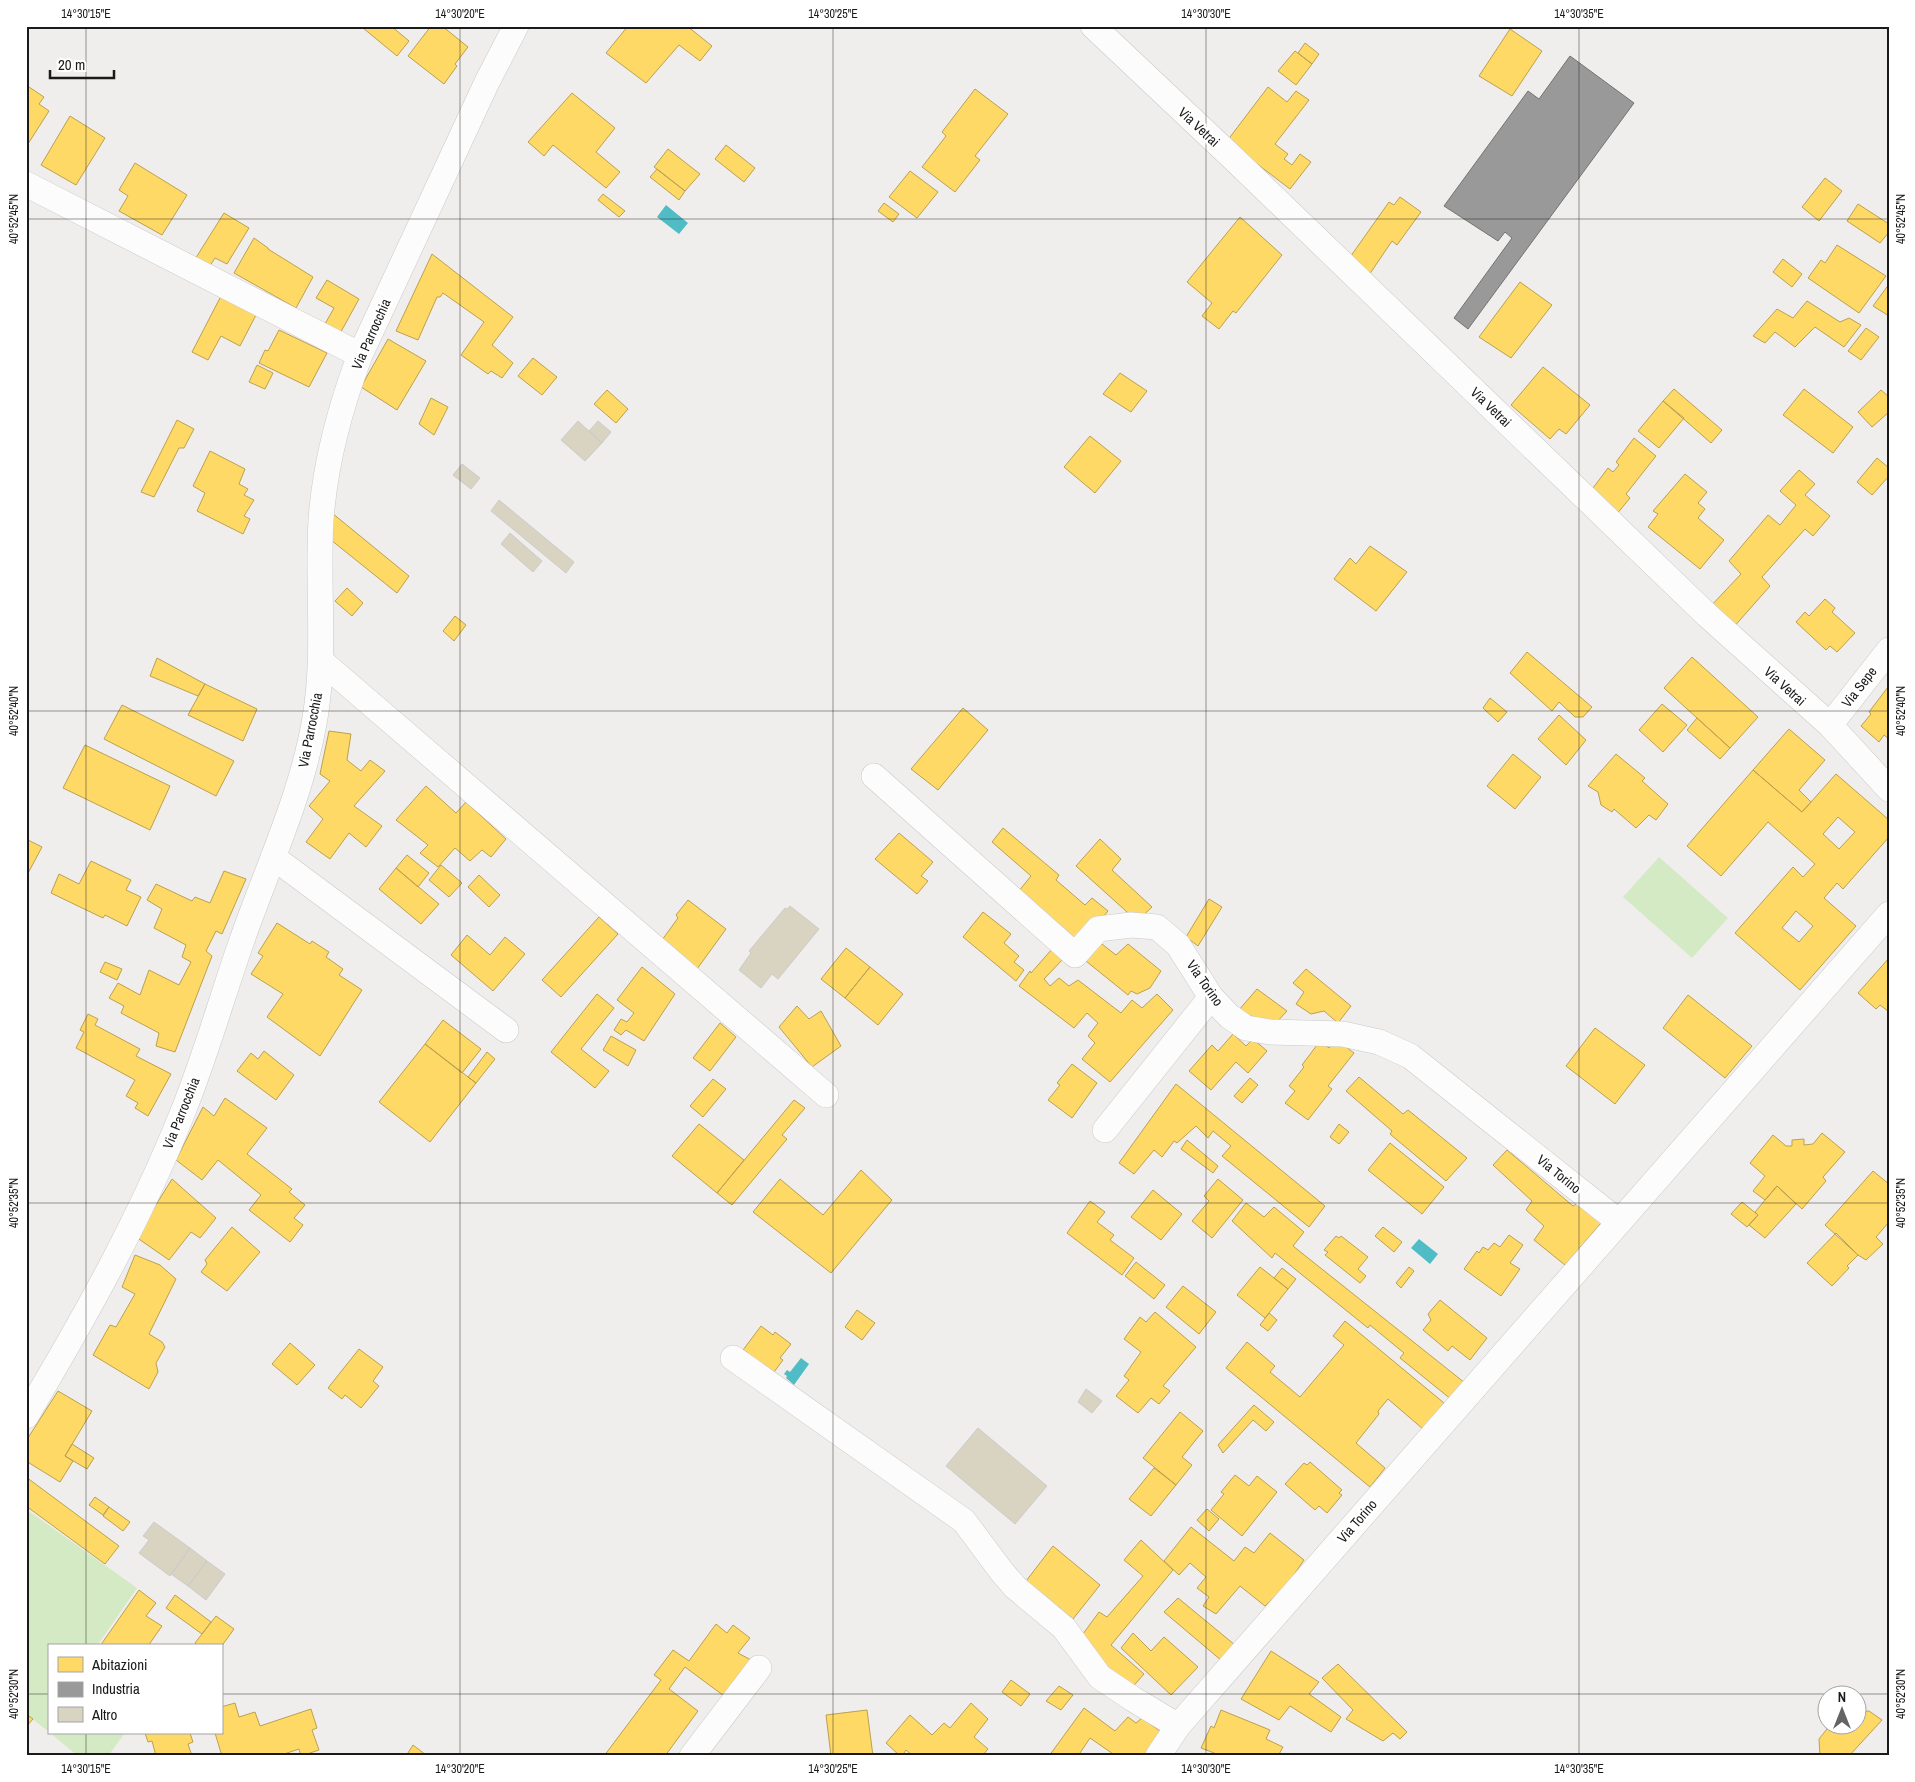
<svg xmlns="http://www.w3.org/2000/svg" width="1915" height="1782" font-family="'Archivo Narrow',sans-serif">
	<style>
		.green { fill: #d3eac4 }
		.water { fill: #50bdc6 }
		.homes { fill: #ffd966; stroke: #bba04f; fill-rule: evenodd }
		.industry { fill: #999; stroke: #737373 }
		.building { fill: #d9d3c1; stroke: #cccbc9 }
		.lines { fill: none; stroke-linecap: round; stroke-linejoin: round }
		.street-casing { stroke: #cac9c8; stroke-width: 26 }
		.street { stroke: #fdfcfc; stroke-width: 25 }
		.ticks { fill: none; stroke: #1b1a19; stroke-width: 1; stroke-opacity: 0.45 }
		.labels { text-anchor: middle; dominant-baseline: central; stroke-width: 5; stroke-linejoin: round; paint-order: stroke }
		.street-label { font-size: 14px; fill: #1b1a19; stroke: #fff }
		.neatline { fill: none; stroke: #1b1a19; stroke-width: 2 }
		.ticks-label { font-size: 12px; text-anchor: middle; fill: #1b1a19 }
	</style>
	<rect width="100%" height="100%" fill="#f0eeec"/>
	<path class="green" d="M1659 857 1728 918 1692 958 1623 897Z
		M26 1509 137 1588 97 1646H49V1732L26 1714Z
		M50 1733H125L108 1756H78Z"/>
	<path class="water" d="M666 205 688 223 679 234 657 217Z
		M1419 1239 1438 1254 1430 1264 1411 1248Z
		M801 1358 809 1364 794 1385 786 1378 787 1376 784 1374 787 1370 790 1372Z"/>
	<path class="homes" d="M365 26H391L409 41 397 56 363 28Z
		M431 26H442L468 47 455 64 457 66 444 84 408 56Z
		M628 26H659L662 29 664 26H687L712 46 700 61 679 45 646 83 606 53Z
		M1510 29 1542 51 1512 96 1479 76Z
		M1305 43 1319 54 1312 64 1298 53Z
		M1295 51 1312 64 1296 85 1278 71Z
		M26 85 44 97 39 104 49 111 26 147Z
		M1268 87 1287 102 1296 91 1309 100 1275 144 1288 154 1284 159 1292 165 1300 154 1311 162 1290 189 1227 141Z
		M975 89 1008 114 975 156 980 160 955 192 922 167 946 136 942 132Z
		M572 93 615 128 596 152 620 172 606 188 553 145 544 156 528 142Z
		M70 116 105 138 76 185 41 165Z
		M726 145 755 168 744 182 715 159Z
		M668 149 700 174 685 191 654 167Z
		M135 163 187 195 162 235 119 211 128 196 119 190Z
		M657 169 685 191 679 200 650 177Z
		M910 171 938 192 917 218 889 197Z
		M1825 178 1842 191 1819 221 1802 207Z
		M603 194 625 211 619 217 598 200Z
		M1400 197 1421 212 1397 245 1392 241 1369 275 1348 260 1389 202 1394 205Z
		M884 203 899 214 893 222 878 211Z
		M1858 204 1889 224V232L1880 243 1847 221Z
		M224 213 249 228 227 264 215 258 206 272 192 264Z
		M1240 217 1282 255 1236 313 1233 311 1219 329 1202 316 1212 303 1187 282Z
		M254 238 268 248V249L313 277 296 308 234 273Z
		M1837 245 1886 276 1859 313 1808 278 1821 260 1825 263Z
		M432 254 513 317 492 345 513 363 502 378 491 371 488 374 461 355 484 322 443 293 440 297H437L418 340 396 331Z
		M1783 259 1802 274 1792 287 1773 272Z
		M327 280 359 299 337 339 321 331 334 308 316 298Z
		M1520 282 1552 305 1511 358 1479 337Z
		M1889 284V316L1873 306Z
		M222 294 256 315 240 346 221 336 208 360 192 352Z
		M1807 301 1840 322 1849 318 1861 325 1844 347 1815 327 1795 347 1775 332 1765 343 1753 336 1777 309 1793 318Z
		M1866 328 1879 337 1861 360 1848 351Z
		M279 330 327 353 309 387 259 363 265 350 268 351Z
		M388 339 426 361 397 410 361 387Z
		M533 358 557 377 542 395 518 376Z
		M257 365 273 373 265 389 249 382Z
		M1543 367 1590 405 1566 434 1559 429 1550 439 1511 405Z
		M1120 373 1147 391 1131 412 1103 394Z
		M1674 389 1722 430 1711 443 1663 401Z
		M1804 389 1853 427 1833 453 1783 415Z
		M607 390 628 409 616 423 594 404Z
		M1881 390 1889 397V412L1872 427 1858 412Z
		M431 398 448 407 434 435 419 424Z
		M1663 401 1684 418 1659 448 1638 431Z
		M177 420 194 429 184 448H179L154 497 141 492Z
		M1090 436 1121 461 1095 493 1064 467Z
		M1634 438 1656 456 1626 494 1630 498 1616 515 1590 492 1608 468 1613 472 1619 465 1616 462Z
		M210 451 245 469 239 484 248 489 244 495 254 500 244 516 250 519 243 534 197 511 205 493 193 486Z
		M1877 458 1889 468V476L1872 495 1857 482Z
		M1799 470 1815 484 1805 495 1830 516 1813 536 1805 529 1762 577 1770 586 1732 629 1709 608 1741 574 1729 561 1768 515 1780 525 1796 505 1780 491Z
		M1685 474 1707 492 1698 503 1705 509 1698 518 1724 540 1700 569 1648 527 1658 514 1653 511Z
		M332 513 409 576 397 593 331 540Z
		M1370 546 1407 572 1376 611 1334 579 1350 558 1356 564Z
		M347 588 363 603 352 616 335 601Z
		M1825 599 1835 608 1832 612 1855 633 1837 652 1830 646 1826 650 1796 622 1805 612 1809 616Z
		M455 616 466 625 454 641 443 631Z
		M1527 652 1592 707 1583 717H1575L1559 702 1552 711 1510 673Z
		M1692 657 1758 717 1730 748 1664 688Z
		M157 658 205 684 198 696 150 676Z
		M205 684 257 709 243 741 188 715Z
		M1888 687 1889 739 1884 735 1879 742 1861 726 1871 714 1869 712Z
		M1490 698 1507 712 1498 722 1483 708Z
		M1662 704 1687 725 1663 752 1639 730Z
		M122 705 234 761 216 796 104 739Z
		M963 708 988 730 938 790 911 769Z
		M1559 715 1586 740 1566 765 1538 739Z
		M1697 718 1730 748 1720 759 1687 730Z
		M1789 729 1825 760 1799 790 1811 802 1802 812 1753 770Z
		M329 731 351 734 347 760 361 771 370 760 385 771 354 806 382 826 366 847 349 833 330 859 306 842 323 819 309 806 330 781 320 774Z
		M85 745 170 786 150 830 63 788Z
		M1513 754 1541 777 1515 809 1487 786Z
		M1616 754 1645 778 1642 781 1668 804 1656 820 1649 815 1636 828 1614 809 1612 812 1601 805 1598 792 1588 786Z
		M1753 770 1802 812 1836 774 1889 820V837L1843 889 1837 883 1824 898 1856 926 1800 990 1735 933 1793 867 1803 877 1815 864 1768 822 1721 876 1687 846ZM1838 817 1855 832 1839 849 1823 834ZM1796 911 1813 926 1799 942 1782 928Z
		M426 786 456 813 466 802 506 839 491 857 482 850 470 861 455 848 438 867 420 853 428 845 396 820Z
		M1003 828 1059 875 1056 880 1085 905 1092 898 1108 911 1081 944 1018 892 1031 876 992 842Z
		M899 833 933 862 921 876 928 881 917 894 875 859Z
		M26 839 42 847 26 877Z
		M1100 839 1121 859 1112 870 1152 907 1137 921 1076 866Z
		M407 855 429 873 418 887 396 868Z
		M91 861 131 880 126 890 141 897 127 926 105 915 103 918 51 893 59 874 79 884Z
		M441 865 462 883 449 897 429 880Z
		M396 868 439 904 421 924 379 889Z
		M224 871 246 879 222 934 216 931 206 951 212 956 175 1052 156 1046 159 1033 121 1013 124 1006 109 998 118 983 140 995 149 970 179 985 191 962 182 957 186 945 154 928 162 909 147 900 156 884 192 901 195 897 210 903Z
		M479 875 500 895 489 907 468 887Z
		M1209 899 1222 907 1198 946 1186 937Z
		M688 900 726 929 697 969 676 953 677 951 662 940 678 918 676 915Z
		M983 912 1011 934 1004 943 1019 956 1014 962 1024 970 1016 981 963 937Z
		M599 917 618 934 561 997 542 980Z
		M277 923 310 944 312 941 329 952 326 957 343 969 339 975 362 990 320 1056 267 1017 283 994 251 974 263 956 258 953Z
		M467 935 490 955 505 937 525 954 493 991 451 955Z
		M1098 941 1116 955 1128 944 1161 971 1150 988 1137 994 1131 991 1128 995 1081 957Z
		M846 948 870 967 845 998 821 979Z
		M1052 949 1064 958 1044 979 1050 986 1059 978 1069 986 1078 980 1121 1013 1132 1000 1142 1008 1157 994 1173 1010 1110 1082 1082 1059 1095 1043 1088 1036 1098 1023 1087 1013 1074 1028 1019 986 1030 971 1031 973Z
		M1889 958V1012L1880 1005 1876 1009 1858 993Z
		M105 962 122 969 117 980 100 972Z
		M642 967 675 994 644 1041 626 1030 621 1035 614 1030 621 1019 627 1022 634 1013 617 1000Z
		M870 967 903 994 878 1025 845 998Z
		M1306 969 1351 1006 1338 1023 1324 1011 1311 1014 1296 1004 1304 992 1293 983Z
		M1257 989 1287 1011 1274 1025 1238 1011Z
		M597 994 614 1008 581 1049 609 1071 595 1088 551 1052Z
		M1688 995 1752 1046 1725 1078 1663 1028Z
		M797 1006 809 1019 821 1011 841 1046 812 1067 779 1027Z
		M88 1014 98 1019 95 1025 140 1049 136 1056 171 1074 148 1116 135 1108 138 1103 126 1096 135 1080 76 1048 84 1032 80 1030Z
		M443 1020 481 1049 462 1073 425 1044Z
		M720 1023 736 1037 710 1071 693 1058Z
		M1595 1028 1645 1065 1615 1104 1566 1066Z
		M1233 1034 1246 1046 1253 1039 1267 1051 1248 1073 1236 1062 1211 1090 1189 1071 1212 1045 1218 1051Z
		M611 1036 636 1050 628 1066 603 1050Z
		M1335 1039 1354 1053 1328 1086 1332 1089 1308 1120 1285 1103 1295 1091 1289 1086 1304 1067 1302 1065 1320 1041 1329 1048Z
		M425 1044 476 1083 430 1142 379 1102Z
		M264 1051 294 1075 276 1100 237 1071 251 1053 258 1059Z
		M487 1052 495 1059 476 1083 468 1077Z
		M1072 1064 1097 1083 1072 1118 1048 1100 1060 1085 1057 1083Z
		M1359 1077 1403 1114 1408 1110 1467 1158 1446 1181 1390 1134 1392 1131 1346 1091Z
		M1250 1078 1258 1085 1242 1103 1234 1096Z
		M713 1079 726 1089 703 1117 690 1106Z
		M1176 1084 1325 1206 1309 1227 1222 1156 1231 1146 1213 1131 1208 1138 1196 1126 1177 1143 1174 1141 1162 1157 1154 1150 1134 1174 1119 1163Z
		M225 1098 267 1128 247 1154 292 1189 289 1192 305 1205 294 1218 303 1225 290 1242 249 1210 261 1195 218 1160 202 1180 176 1160 203 1107 214 1116Z
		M794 1100 805 1108 782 1135 787 1139 732 1205 717 1193Z
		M699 1124 744 1160 717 1193 672 1156Z
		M1339 1124 1349 1132 1339 1144 1330 1137Z
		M1822 1133 1845 1152 1823 1177 1826 1181 1802 1209 1777 1186 1765 1200 1753 1191 1765 1176 1750 1163 1773 1135 1786 1146H1792V1140L1804 1139V1145L1813 1144Z
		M1187 1140 1218 1166 1213 1173 1181 1149Z
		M1390 1143 1444 1187 1422 1214 1368 1170Z
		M1507 1150 1573 1206 1578 1203 1601 1223 1565 1265 1534 1240 1544 1226 1526 1210 1532 1201 1493 1165Z
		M861 1170 892 1200 831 1273 753 1212 780 1179 823 1215Z
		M1873 1171 1889 1184V1222L1876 1237 1883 1244 1866 1260 1858 1255 1825 1225Z
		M172 1179 216 1218 200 1238 191 1232 169 1260 136 1237Z
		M1218 1179 1243 1200 1212 1238 1192 1221 1209 1201 1204 1196Z
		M1777 1186 1796 1204 1765 1238 1749 1225 1758 1215 1755 1212Z
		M1153 1190 1182 1214 1161 1240 1131 1217Z
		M1090 1201 1105 1212 1097 1222 1114 1235 1110 1240 1134 1258 1122 1275 1067 1233Z
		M1742 1202 1758 1215 1747 1227 1731 1214Z
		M1246 1203 1264 1217 1274 1207 1304 1232 1293 1246 1465 1383 1452 1400 1400 1358 1404 1353 1370 1325 1368 1328 1275 1253 1272 1258 1232 1221Z
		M232 1227 260 1252 227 1291 201 1272 207 1264 205 1260Z
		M1383 1227 1402 1242 1394 1252 1375 1236Z
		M1836 1233 1858 1255 1847 1266 1849 1268 1832 1286 1807 1263Z
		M1509 1235 1523 1245 1510 1263 1520 1269 1501 1296 1464 1269 1477 1251 1479 1253 1483 1247 1488 1250 1494 1243 1500 1247Z
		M1336 1236 1339 1238 1341 1236 1368 1257 1358 1269 1366 1276 1360 1283 1325 1255 1328 1252 1324 1250Z
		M135 1255 160 1265 176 1279 149 1334 162 1342 165 1347 156 1363 158 1372 149 1389 93 1355 110 1325 116 1327 135 1294 122 1287Z
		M1136 1262 1165 1285 1154 1299 1125 1276Z
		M1260 1267 1288 1289 1265 1318 1237 1295Z
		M1409 1267 1414 1271 1401 1288 1396 1283Z
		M1282 1268 1296 1279 1288 1289 1274 1278Z
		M1183 1286 1216 1312 1199 1334 1166 1307Z
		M1440 1300 1487 1338 1470 1360 1452 1346 1448 1351 1423 1330 1431 1320 1428 1314Z
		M857 1310 875 1323 862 1340 845 1327Z
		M1155 1312 1196 1347 1163 1386 1170 1391 1159 1404 1151 1398 1138 1413 1116 1396 1129 1380 1124 1376 1141 1352 1124 1339 1140 1317 1146 1322Z
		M1269 1313 1277 1320 1268 1331 1260 1325Z
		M1345 1321 1444 1403 1423 1429 1388 1399 1378 1411 1379 1414 1356 1443 1385 1468 1370 1487 1226 1368 1247 1342 1275 1366 1270 1372 1300 1397 1344 1345 1333 1336Z
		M761 1326 773 1335 775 1332 791 1344 780 1358 783 1360 771 1376 745 1357 748 1353 743 1350Z
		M290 1343 315 1365 297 1385 272 1364Z
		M359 1349 383 1367 373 1381 379 1386 361 1408 345 1395 342 1399 328 1388Z
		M58 1391 92 1411 65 1456 73 1461 60 1482 26 1461V1441Z
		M1254 1405 1274 1422 1266 1431 1253 1420 1223 1453 1218 1445Z
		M1180 1412 1203 1431 1182 1457 1192 1465 1176 1485 1143 1458Z
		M72 1444 94 1458 87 1469 65 1456Z
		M1310 1462 1342 1490 1339 1493 1342 1495 1327 1513 1319 1506 1315 1510 1285 1484 1304 1463 1307 1465Z
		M1154 1468 1176 1485 1151 1516 1129 1499Z
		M1235 1475 1249 1486 1257 1476 1277 1492 1242 1536 1211 1510 1224 1494 1221 1492Z
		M26 1477 119 1546 105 1564 26 1506Z
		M95 1497 109 1507 103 1515 89 1505Z
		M109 1507 130 1522 123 1531 103 1516Z
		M1207 1509 1219 1519 1209 1531 1197 1520Z
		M1191 1527 1234 1561 1245 1547 1254 1553 1270 1533 1304 1560 1280 1595 1278 1594 1265 1606 1240 1586 1216 1614 1203 1606 1209 1597 1197 1588 1206 1577 1190 1563 1179 1575 1164 1561Z
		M1141 1540 1173 1570 1111 1645 1144 1674 1129 1691 1080 1638 1099 1612 1107 1617 1143 1576 1124 1560Z
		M1053 1546 1100 1585 1073 1619 1026 1581Z
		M139 1590 156 1603 146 1616 162 1626 148 1646H100Z
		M175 1595 211 1622 202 1634 166 1608Z
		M1178 1598 1235 1645 1222 1661 1164 1612Z
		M216 1616 234 1629 221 1647 199 1646 195 1643Z
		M716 1624 727 1633 733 1625 750 1638 738 1653 751 1660 724 1696 685 1667 669 1689 698 1711 665 1756H604L661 1680 654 1675 673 1650 689 1661Z
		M1133 1633 1151 1651 1164 1637 1198 1667 1171 1695 1121 1648Z
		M1271 1651 1319 1682 1309 1694 1341 1717 1331 1732 1290 1706 1279 1720 1241 1699Z
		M1338 1664 1407 1732 1400 1739 1393 1733 1383 1741 1346 1719 1353 1710 1322 1678Z
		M1011 1680 1030 1694 1021 1706 1002 1692Z
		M1059 1686 1073 1695 1061 1710 1046 1701Z
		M235 1703 239 1717 255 1712 260 1726 311 1709 317 1728 312 1730 319 1750 301 1756 299 1749 278 1756H222L215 1733H221V1707Z
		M971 1703 988 1719 974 1737 988 1749 982 1756H913L906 1750 902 1756H900L886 1743 910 1715 932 1735 944 1723 950 1728Z
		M1084 1708 1115 1731 1128 1717 1136 1723 1142 1718 1164 1734 1150 1756H1116L1090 1738 1078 1756H1049Z
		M867 1710 873 1756H831L826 1715Z
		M1221 1710 1270 1730 1266 1739 1283 1747 1278 1756H1222L1201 1748 1211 1726 1214 1728Z
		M1869 1711 1882 1720 1849 1756H1820L1819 1739 1831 1724H1858V1712Z
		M26 1714 33 1719 26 1727Z
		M145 1733H190L193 1742 188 1744 192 1756H156L152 1741 148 1742Z
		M413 1745 426 1755V1756H406Z"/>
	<path class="industry" d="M1570 56 1634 103 1468 329 1454 318 1512 238 1505 232 1498 241 1444 206 1528 91 1539 99Z"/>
	<path class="building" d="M578 421 602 443 585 461 561 440Z
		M598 421 611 432 602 443 589 431Z
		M462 464 480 478 471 489 453 475Z
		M499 500 574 562 566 573 491 511Z
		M510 533 542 561 533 572 501 544Z
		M790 906 819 929 778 979 772 974 761 988 739 970 751 953 749 951 785 908 787 909Z
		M1086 1389 1102 1401 1092 1413 1078 1402Z
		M978 1428 1047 1486 1015 1524 946 1466Z
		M154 1522 190 1548 170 1576 139 1553 149 1540 143 1536Z
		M190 1548 207 1561 188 1586 171 1574Z
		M207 1561 225 1574 206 1600 188 1586Z"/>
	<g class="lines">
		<g class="street-casing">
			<path id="street" d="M1093 26 1235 160 1707 615 1830 725 1889 789
				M26 184 360 355
				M321 661 826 1095
				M1830 725 1889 650
				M874 776 1075 955 1098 929 1131 925 1157 927 1178 945 1211 997 1229 1016 1246 1028 1270 1032 1343 1034 1379 1042 1410 1056 1619 1222
				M273 857 506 1030
				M1105 1130 1211 997
				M733 1358 964 1521 1002 1572 1015 1587 1064 1628 1100 1677 1133 1699 1178 1726
				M26 1416C84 1319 140 1219 182 1114 205 1058 221 1000 241 943 267 868 302 796 315 718 326 652 317 586 321 520 325 463 340 408 360 355L487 82 516 26
				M692 1756 759 1668
				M1158 1756 1178 1726 1889 914"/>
		</g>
		<use href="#street" class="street"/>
	</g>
	<path class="ticks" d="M86 26V1646M460 26V1756M833 26V1756M1206 26V1756M1579 26V1756M26 219H1889M26 711H1889M26 1203H1889M26 1694H49M221 1694H1889M86 1733V1756"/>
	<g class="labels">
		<g class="street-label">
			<text transform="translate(1199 127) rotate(43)">Via Vetrai</text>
			<text transform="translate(371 334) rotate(-66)">Via Parrocchia</text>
			<text transform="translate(1491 407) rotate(44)">Via Vetrai</text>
			<text transform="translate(1785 686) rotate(42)">Via Vetrai</text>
			<text transform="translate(1859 687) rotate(-52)">Via Sepe</text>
			<text transform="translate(310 730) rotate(-79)">Via Parrocchia</text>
			<text transform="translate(1205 983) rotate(55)">Via Torino</text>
			<text transform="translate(181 1113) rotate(-68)">Via Parrocchia</text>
			<text transform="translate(1559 1174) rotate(39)">Via Torino</text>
			<text transform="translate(1357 1521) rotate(-49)">Via Torino</text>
		</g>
	</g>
	<rect width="1915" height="1782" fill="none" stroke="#ffffff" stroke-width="55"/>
	<rect x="48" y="1644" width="175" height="90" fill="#ffffff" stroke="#a4a3a3"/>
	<rect x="58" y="1657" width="25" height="15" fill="#ffd966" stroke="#a4a3a3"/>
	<text x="92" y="1670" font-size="15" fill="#1b1a19">Abitazioni</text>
	<rect x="58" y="1682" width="25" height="15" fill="#999999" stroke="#a4a3a3"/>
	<text x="92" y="1694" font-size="15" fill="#1b1a19">Industria</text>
	<rect x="58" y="1707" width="25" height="15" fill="#d9d3c1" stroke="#a4a3a3"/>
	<text x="92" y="1720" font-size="15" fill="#1b1a19">Altro</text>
	<g transform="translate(1842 1710)"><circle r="24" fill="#ffffff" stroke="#a4a3a3"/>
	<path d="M0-4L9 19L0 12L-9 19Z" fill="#666463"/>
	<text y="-8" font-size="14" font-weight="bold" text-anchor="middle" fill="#1b1a19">N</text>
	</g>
	<path d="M50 70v8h64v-8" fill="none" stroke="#1b1a19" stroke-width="2.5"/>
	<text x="58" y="70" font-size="15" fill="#1b1a19" stroke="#ffffff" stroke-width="4" paint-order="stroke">20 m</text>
	<rect x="28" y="28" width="1860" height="1726" class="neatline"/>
	<g class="ticks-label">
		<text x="86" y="18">14°30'15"E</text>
		<text x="460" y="18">14°30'20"E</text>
		<text x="833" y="18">14°30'25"E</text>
		<text x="1206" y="18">14°30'30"E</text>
		<text x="1579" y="18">14°30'35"E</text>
		<text transform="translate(14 219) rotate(-90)" y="4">40°52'45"N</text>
		<text transform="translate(1901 219) rotate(-90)" y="4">40°52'45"N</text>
		<text transform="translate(14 711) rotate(-90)" y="4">40°52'40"N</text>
		<text transform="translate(1901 711) rotate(-90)" y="4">40°52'40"N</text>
		<text transform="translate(14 1203) rotate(-90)" y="4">40°52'35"N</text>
		<text transform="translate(1901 1203) rotate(-90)" y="4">40°52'35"N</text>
		<text transform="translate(14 1694) rotate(-90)" y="4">40°52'30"N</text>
		<text transform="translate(1901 1694) rotate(-90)" y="4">40°52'30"N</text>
		<text x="86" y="1773">14°30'15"E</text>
		<text x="460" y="1773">14°30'20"E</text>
		<text x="833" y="1773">14°30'25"E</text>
		<text x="1206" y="1773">14°30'30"E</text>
		<text x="1579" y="1773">14°30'35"E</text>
	</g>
</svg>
